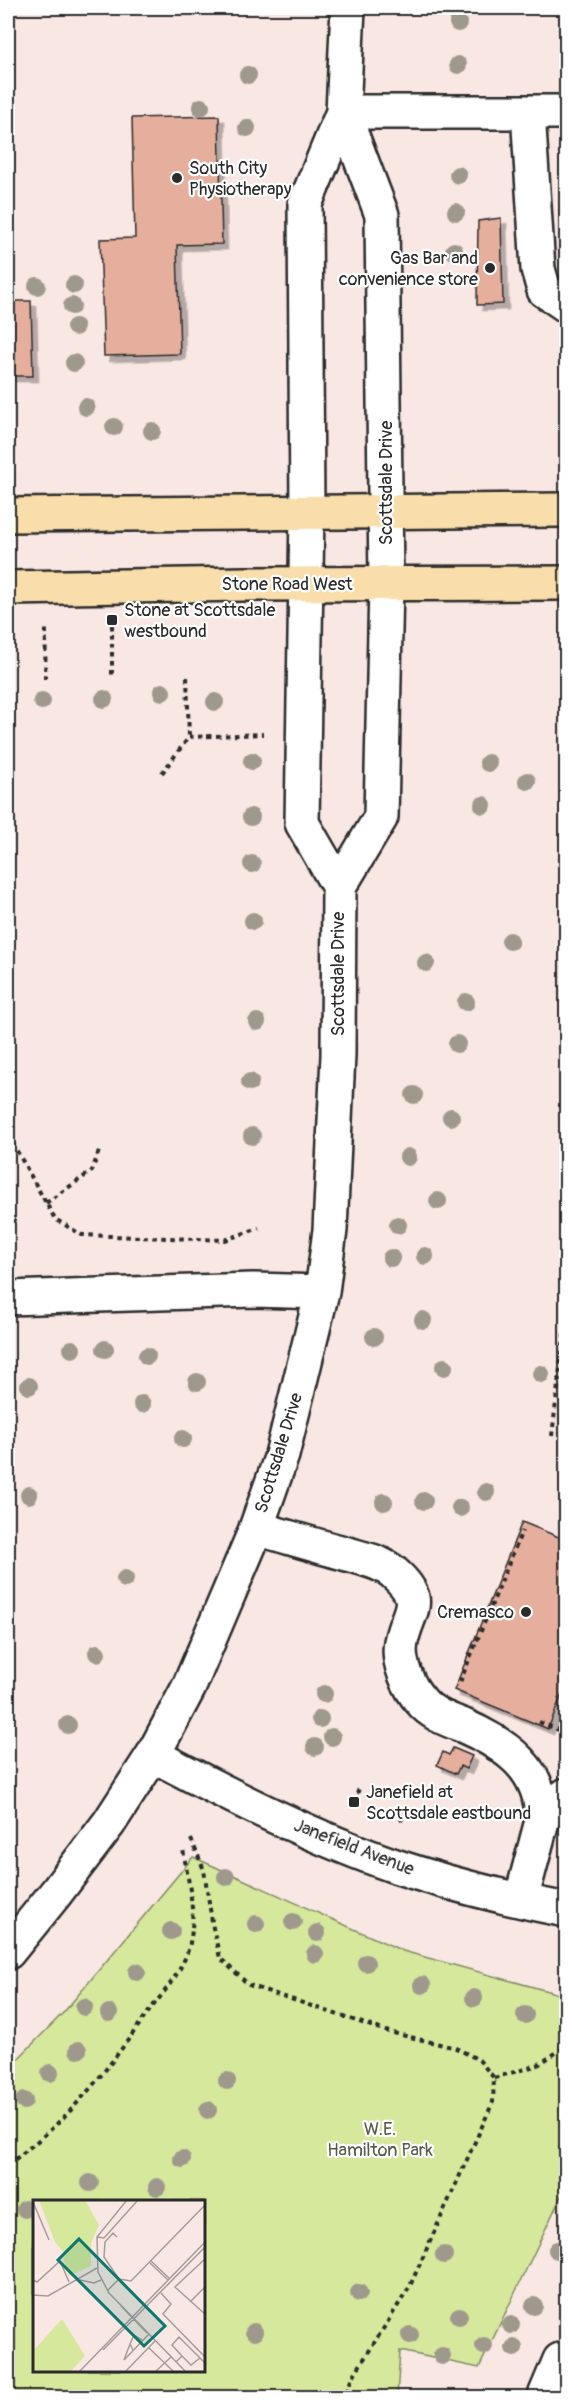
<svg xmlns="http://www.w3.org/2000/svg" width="574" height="2405" font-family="Pangolin,sans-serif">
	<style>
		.green { fill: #d5e89c; stroke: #808a64; stroke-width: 1.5; fill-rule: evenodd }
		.building { fill: #e6af9d; stroke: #2b2b2b; stroke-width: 1.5; filter: url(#shadow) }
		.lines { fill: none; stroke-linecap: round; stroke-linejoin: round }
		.minor-casing { stroke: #2b2b2b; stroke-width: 38 }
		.major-casing { stroke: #2b2b2b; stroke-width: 38 }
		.path { stroke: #2b2b2b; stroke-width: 4; stroke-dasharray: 4.5 4.5; stroke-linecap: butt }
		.minor { stroke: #fff; stroke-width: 33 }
		.major { stroke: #f9deab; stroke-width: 33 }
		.tree { fill: #9f998d }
		.poi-dot { fill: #2b2b2b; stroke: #fff; stroke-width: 2 }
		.labels { text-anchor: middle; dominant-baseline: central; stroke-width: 4.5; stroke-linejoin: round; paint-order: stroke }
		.poi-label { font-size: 18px; fill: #2b2b2b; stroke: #fff; text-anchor: start }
		.street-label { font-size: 18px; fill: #2b2b2b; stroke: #fff }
		.park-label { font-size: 18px; fill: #565a47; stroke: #fff }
		.inset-road { fill: none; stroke: #a69c99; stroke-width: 1.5 }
		.view { fill: #0f766e; fill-opacity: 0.15; stroke: #0f766e; stroke-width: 3 }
		.inset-edge { fill: none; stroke: #2b2b2b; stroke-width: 3 }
	</style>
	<defs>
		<filter id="shadow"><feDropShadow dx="5.5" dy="5.5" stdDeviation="0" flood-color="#0004"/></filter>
	</defs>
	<rect width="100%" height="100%" fill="#f8e7e2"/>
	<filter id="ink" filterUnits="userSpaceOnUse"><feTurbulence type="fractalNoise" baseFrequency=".0167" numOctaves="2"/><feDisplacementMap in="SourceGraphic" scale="12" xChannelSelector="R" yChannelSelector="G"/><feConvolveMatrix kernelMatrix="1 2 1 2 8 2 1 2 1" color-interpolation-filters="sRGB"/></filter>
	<g filter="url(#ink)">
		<path class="green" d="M193 1857 403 1951 566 1996V2186L479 2368 400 2351 397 2397H8V2069L64 2012ZM34 2201H204V2370H34Z"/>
		<path class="building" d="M219 116 222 244 177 245 180 354 104 356 100 239 135 238 132 118Z
			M501 218 503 304 477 305 478 221Z
			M8 301H31L33 376H8Z
			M522 1522 566 1540V1684L548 1729 454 1690Z
			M453 1748 472 1756 466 1769 460 1766 456 1774 437 1765 443 1752 449 1755Z"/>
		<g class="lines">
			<g class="minor-casing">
				<path id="minor" d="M343 112H566
					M528 112 538 269 544 290 566 305
					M339 887 381 817 386 584 382 215 343 112
					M8 1298 254 1290 322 1292
					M256 1528C285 1536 314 1545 344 1553 360 1558 381 1561 394 1573 427 1602 407 1610 401 1642 397 1661 408 1687 421 1701 431 1714 449 1720 464 1726 507 1745 543 1770 542 1821
					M153 1755C232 1797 314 1838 398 1867 453 1885 510 1899 566 1910
					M521 1900 542 1821 549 1807 566 1795
					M8 1952 55 1894 109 1823 153 1755 189 1687 254 1534 282 1455 322 1292 330 1230 338 1055 339 887 302 823 307 512 305 204 343 112 348 8
					M544 2398 560 2360"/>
			</g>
			<g class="major-casing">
				<path id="major" d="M8 515 566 510
					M8 588 247 584 566 583"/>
			</g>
			<path class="path" d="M8 402V384
				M112 625V678
				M187 677 189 737
				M45 679 46 629
				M162 773 189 737 263 734
				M8 1135 55 1219 82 1235 225 1240 259 1228
				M46 1203 92 1171 100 1148
				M552 1436 566 1318
				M460 1682 522 1531
				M566 1716 561 1731 566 1733
				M539 1722 561 1731
				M354 1802 360 1786
				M401 1821 408 1805
				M191 1839 204 1870 213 1928 220 1958 249 1985 389 2032 456 2048 479 2060 494 2078 493 2102 409 2288 352 2378 344 2398
				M494 2078 538 2065 566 2046
				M8 2165C33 2145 58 2125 79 2101 104 2074 125 2044 147 2014 161 1995 179 1976 187 1953 199 1920 188 1882 183 1849"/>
			<use href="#minor" class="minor"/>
			<use href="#major" class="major"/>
		</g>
		<g class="tree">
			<circle cx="458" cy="23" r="9"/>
			<circle cx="458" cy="65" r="9"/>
			<circle cx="248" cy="75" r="9"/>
			<circle cx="201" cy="107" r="9"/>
			<circle cx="247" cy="128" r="9"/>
			<circle cx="458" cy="175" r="9"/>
			<circle cx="456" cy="212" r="9"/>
			<circle cx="454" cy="251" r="9"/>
			<circle cx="74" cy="285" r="9"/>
			<circle cx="37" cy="286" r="9"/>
			<circle cx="72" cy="306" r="9"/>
			<circle cx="75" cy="327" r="9"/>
			<circle cx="74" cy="363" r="9"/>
			<circle cx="86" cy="407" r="9"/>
			<circle cx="114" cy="427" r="9"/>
			<circle cx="152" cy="431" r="9"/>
			<circle cx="162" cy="692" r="9"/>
			<circle cx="104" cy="699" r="9"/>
			<circle cx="42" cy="701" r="9"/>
			<circle cx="215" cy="702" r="9"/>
			<circle cx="252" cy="761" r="9"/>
			<circle cx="488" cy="763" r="9"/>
			<circle cx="527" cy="781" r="9"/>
			<circle cx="483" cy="805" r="9"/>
			<circle cx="251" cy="817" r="9"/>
			<circle cx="252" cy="864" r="9"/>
			<circle cx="253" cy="921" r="9"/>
			<circle cx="510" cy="941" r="9"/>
			<circle cx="426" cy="963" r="9"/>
			<circle cx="466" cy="1002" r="9"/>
			<circle cx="257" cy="1022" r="9"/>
			<circle cx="457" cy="1044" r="9"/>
			<circle cx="250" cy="1082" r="9"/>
			<circle cx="414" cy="1095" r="9"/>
			<circle cx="451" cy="1117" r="9"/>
			<circle cx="252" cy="1136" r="9"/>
			<circle cx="408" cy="1157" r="9"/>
			<circle cx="438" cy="1201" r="9"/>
			<circle cx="398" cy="1225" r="9"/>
			<circle cx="425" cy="1256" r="9"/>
			<circle cx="391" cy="1258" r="9"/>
			<circle cx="423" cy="1320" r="9"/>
			<circle cx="374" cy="1337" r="9"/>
			<circle cx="72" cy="1349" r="9"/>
			<circle cx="105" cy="1349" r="9"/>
			<circle cx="147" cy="1356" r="9"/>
			<circle cx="444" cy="1367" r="9"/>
			<circle cx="541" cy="1374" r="9"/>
			<circle cx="197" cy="1382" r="9"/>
			<circle cx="29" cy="1386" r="9"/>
			<circle cx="142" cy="1404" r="9"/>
			<circle cx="183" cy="1439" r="9"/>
			<circle cx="486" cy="1492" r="9"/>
			<circle cx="29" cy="1495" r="9"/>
			<circle cx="424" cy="1501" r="9"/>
			<circle cx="384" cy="1502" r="9"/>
			<circle cx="460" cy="1508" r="9"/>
			<circle cx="125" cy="1579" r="9"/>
			<circle cx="97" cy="1653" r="9"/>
			<circle cx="324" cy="1694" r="9"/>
			<circle cx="320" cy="1719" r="9"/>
			<circle cx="68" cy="1725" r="9"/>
			<circle cx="332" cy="1737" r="9"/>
			<circle cx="315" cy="1747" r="9"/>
			<circle cx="226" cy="1877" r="9"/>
			<circle cx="293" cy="1922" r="9"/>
			<circle cx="256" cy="1924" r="9"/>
			<circle cx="171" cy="1931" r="9"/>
			<circle cx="317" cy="1933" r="9"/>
			<circle cx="315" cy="1954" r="9"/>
			<circle cx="366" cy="1963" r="9"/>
			<circle cx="137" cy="1972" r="9"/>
			<circle cx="422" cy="1985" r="9"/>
			<circle cx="474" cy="1998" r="9"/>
			<circle cx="84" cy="2007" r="9"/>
			<circle cx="109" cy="2013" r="9"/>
			<circle cx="525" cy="2015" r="9"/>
			<circle cx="78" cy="2050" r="9"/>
			<circle cx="50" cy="2073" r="9"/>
			<circle cx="227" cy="2081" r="9"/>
			<circle cx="24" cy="2101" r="9"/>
			<circle cx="208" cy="2110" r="9"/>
			<circle cx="182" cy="2159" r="9"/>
			<circle cx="90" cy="2183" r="9"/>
			<circle cx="157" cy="2187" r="9"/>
			<circle cx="25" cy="2209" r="9"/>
			<circle cx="557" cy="2250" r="9"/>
			<circle cx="444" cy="2255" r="9"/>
			<circle cx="359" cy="2293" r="9"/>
			<circle cx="534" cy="2306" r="9"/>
			<circle cx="459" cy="2316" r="9"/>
			<circle cx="511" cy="2325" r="9"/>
			<circle cx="254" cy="2332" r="9"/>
			<circle cx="410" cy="2335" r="9"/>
			<circle cx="484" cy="2346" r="9"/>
			<circle cx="514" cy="2348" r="9"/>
			<circle cx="442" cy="2356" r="9"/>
		</g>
	</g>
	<g class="poi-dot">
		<circle cx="177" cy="178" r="6"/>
		<circle cx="490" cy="268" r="6"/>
		<rect x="106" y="614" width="12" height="12" rx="3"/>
		<circle cx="526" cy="1612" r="6"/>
		<rect x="348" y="1796" width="12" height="12" rx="3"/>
	</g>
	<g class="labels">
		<g class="poi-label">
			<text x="189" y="168">South City<tspan x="189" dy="21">Physiotherapy</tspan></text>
			<text x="478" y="258" text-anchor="end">Gas Bar and<tspan x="478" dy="21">convenience store</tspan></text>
			<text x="124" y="610">Stone at Scottsdale<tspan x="124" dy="21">westbound</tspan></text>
			<text x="514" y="1612" text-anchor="end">Cremasco</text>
			<text x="366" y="1792">Janefield at<tspan x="366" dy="21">Scottsdale eastbound</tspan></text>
		</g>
		<g class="street-label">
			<text transform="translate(386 483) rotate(-90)">Scottsdale Drive</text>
			<text x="287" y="584">Stone Road West</text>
			<text transform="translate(338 974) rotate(-90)">Scottsdale Drive</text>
			<text transform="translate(279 1453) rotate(-73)">Scottsdale Drive</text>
			<text transform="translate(354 1847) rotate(21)">Janefield Avenue</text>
		</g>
		<g class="park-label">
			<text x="380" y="2129">W.E.<tspan x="380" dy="21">Hamilton Park</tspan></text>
		</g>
	</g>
	<g transform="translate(33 2200)">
		<rect width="172" height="172" fill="#f8e7e2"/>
		<path d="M6 0H52L66 25 58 43V66L36 76 30 58 33 55 22 42ZM29 119 52 156 37 172H4L0 167V151Z" fill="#d5e89c"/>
		<path class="inset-road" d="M94 0 64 37 65 72 76 93 153 172M0 2 16 40M64 37 71 38 105 0M84 37 80 33 72 42 71 57 86 79M173 58 142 87 173 115M118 61 136 78M117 63 135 80M0 80 4 82 27 61 36 82M47 80 61 83 68 80M74 91 86 79 98 81 173 4M128 93 138 104 130 114 173 158M0 95 15 96 64 68M157 102 173 86M88 106 114 133M97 144 91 160 116 134M116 148 141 172M70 150 173 46M100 150 97 144 101 135 109 140M149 156 139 145 146 137 167 158M143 162 149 156 158 165 167 158 173 164M46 172 173 41M92 172 122 141M122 172 138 157"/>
		<path class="view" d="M46 39 132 126 111 146 25 60Z"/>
		<rect width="172" height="172" class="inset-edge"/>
	</g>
	<rect width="574" height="2405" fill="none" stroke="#fff" stroke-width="30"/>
	<rect x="15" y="15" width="544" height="2375" fill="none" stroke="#2b2b2b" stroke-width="2" filter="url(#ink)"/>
</svg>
